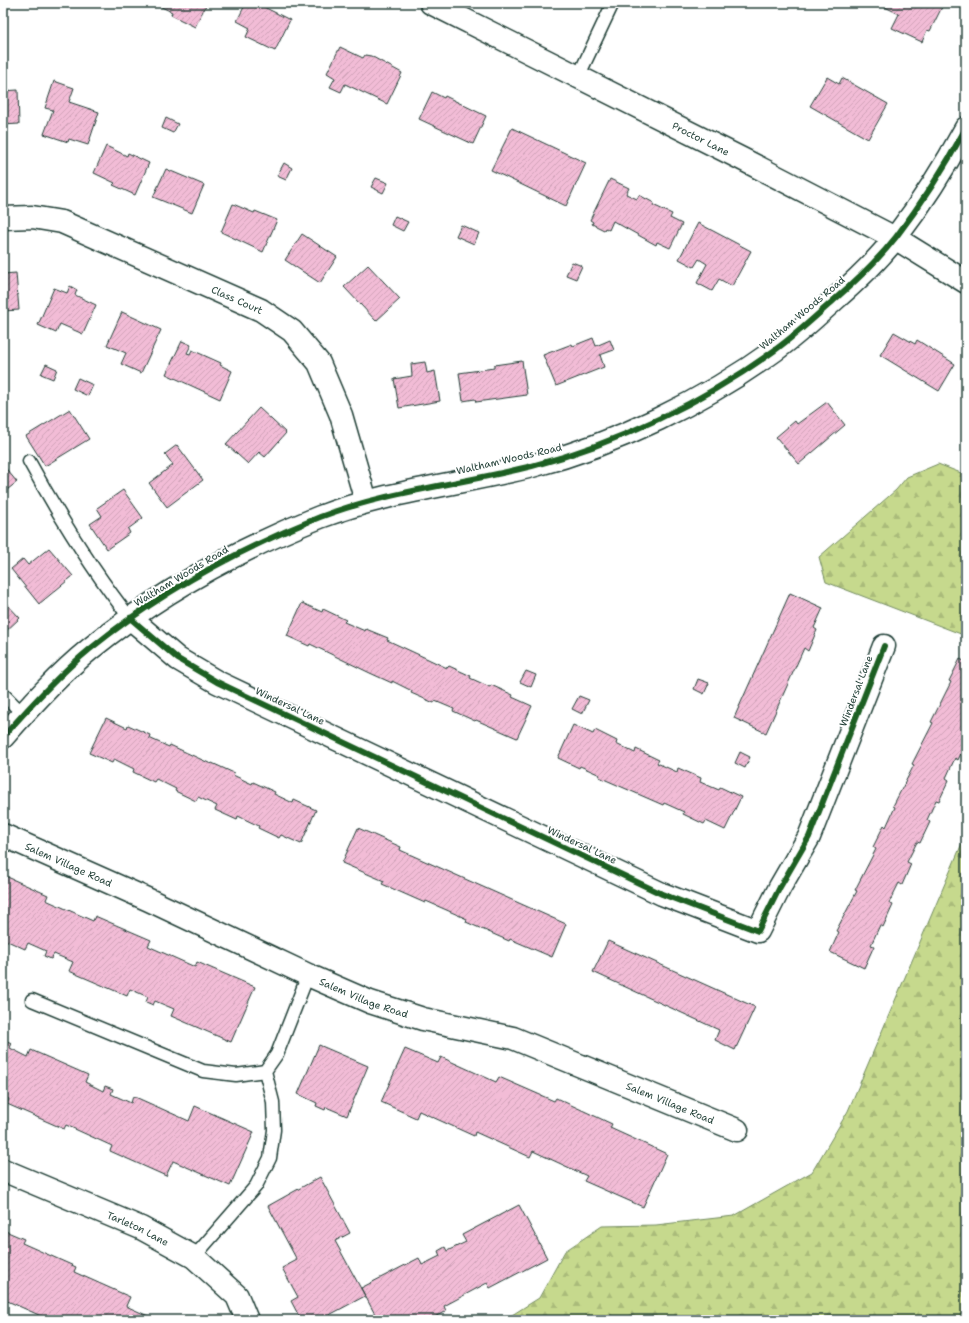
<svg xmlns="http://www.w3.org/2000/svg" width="969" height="1323" font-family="'Shantell Sans',sans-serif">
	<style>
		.forest { fill: url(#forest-firs); stroke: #728b60 }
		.building { fill: url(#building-hatch); stroke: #1f3d34 }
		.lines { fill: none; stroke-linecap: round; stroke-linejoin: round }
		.lane-casing { stroke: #1f3d34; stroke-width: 15 }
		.street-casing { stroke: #1f3d34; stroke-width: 25 }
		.secondary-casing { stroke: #1f3d34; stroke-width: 25 }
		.lane { stroke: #fff; stroke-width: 12 }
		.street { stroke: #fff; stroke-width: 22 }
		.secondary { stroke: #fff; stroke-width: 22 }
		.cycleway-casing { stroke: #fff; stroke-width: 8 }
		.cycleway { stroke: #1b5e20; stroke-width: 6 }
		.labels { text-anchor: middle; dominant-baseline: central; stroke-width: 4; stroke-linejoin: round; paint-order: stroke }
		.street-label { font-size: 10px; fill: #1f3d34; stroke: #fff }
	</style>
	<defs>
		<pattern id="forest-firs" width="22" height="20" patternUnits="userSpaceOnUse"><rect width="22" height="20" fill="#c6d98d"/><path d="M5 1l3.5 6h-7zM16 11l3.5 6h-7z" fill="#aabb7a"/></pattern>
		<pattern id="building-hatch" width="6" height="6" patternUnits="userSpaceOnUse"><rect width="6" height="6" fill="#f2bcd6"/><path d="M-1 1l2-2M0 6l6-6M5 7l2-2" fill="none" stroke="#cfa2b8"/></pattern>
	</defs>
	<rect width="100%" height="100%" fill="#fff"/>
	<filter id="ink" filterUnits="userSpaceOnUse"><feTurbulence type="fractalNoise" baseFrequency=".025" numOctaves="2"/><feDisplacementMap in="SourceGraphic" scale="8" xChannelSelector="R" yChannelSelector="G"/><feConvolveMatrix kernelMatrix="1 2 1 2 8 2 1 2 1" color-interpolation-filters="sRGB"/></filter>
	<g filter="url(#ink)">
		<path class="forest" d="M938 464 966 475V636L826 582 819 557 896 490 907 477Z
			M966 834V1320H504L539 1298 565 1251 602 1226 656 1225 734 1216 812 1172 848 1111Z"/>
		<path class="building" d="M153 3H207L195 27 171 15 172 12Z
			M246 3H263L262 6 290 20 275 51 246 37 250 28 237 21Z
			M881 3H944L930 31 927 30 922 42 892 28 899 14 881 5Z
			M340 47 363 58 365 55 371 56 402 73 387 104 345 84 341 92 330 87 335 78 327 73Z
			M827 77 839 84 842 78 888 104 868 139 810 106Z
			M54 81 74 88 69 102 99 112 88 145 69 139 68 142 44 134 53 110 45 108Z
			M18 90 19 124 3 125V91Z
			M432 92 444 98 445 96 486 116 473 144 419 119Z
			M166 118 178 124 173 133 162 128Z
			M512 128 586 163 566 206 491 170Z
			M106 146 127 156 128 153 149 163 135 195 113 185 115 183 94 173Z
			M284 163 292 168 286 180 277 176Z
			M166 169 204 185 192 213 153 197Z
			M376 178 388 183 383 193 371 187Z
			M610 179 629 188 626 194 637 199 639 195 654 203 653 205 672 214 670 218 682 224 670 248 657 242 656 245 613 221 609 230 605 228 604 230 592 224 593 222 590 220Z
			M233 204 254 213 255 211 277 220 263 252 221 232Z
			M395 216 408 222 403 231 391 225Z
			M698 223 751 251 732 286 719 279 712 291 697 283 707 264 699 259 694 267 679 259Z
			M461 225 479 233 474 244 456 236Z
			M302 234 337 257 320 283 285 260Z
			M572 262 582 266 576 279 566 275Z
			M368 265 400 299 376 321 344 287Z
			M16 273 19 310 3 311V274Z
			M70 286 77 290 75 295 96 305 83 334 60 324 56 333 38 325 54 288 67 293Z
			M122 312 161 330 141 373 121 364 126 353 107 345Z
			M894 332 915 344 917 340 955 364 939 391 880 355Z
			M593 338 596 346 610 340 614 350 600 355 604 367 556 386 543 355 572 344 573 346Z
			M182 341 191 345 187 353 190 354 192 350 221 363 220 365 232 371 220 399 166 374Z
			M522 361 527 395 476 402 475 399 463 401 459 373 494 368V365Z
			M425 362 427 373 435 371 440 401 399 408 394 379 412 376 411 364Z
			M46 364 57 369 53 379 41 374Z
			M78 378 93 385 88 396 73 389Z
			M827 402 845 425 799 464 776 437 795 421 797 424Z
			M259 408 286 433 265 457 259 452 248 464 226 444Z
			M70 409 89 439 45 466 26 436Z
			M177 445 203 480 167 507 149 483 173 465 165 454Z
			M3 465 17 482 3 493Z
			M123 490 143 518 128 529 130 533 107 549 90 524 102 516 97 508Z
			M49 548 73 576 39 604 11 569 23 559 28 565Z
			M790 593 823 608 814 628 817 630 808 651 804 648 766 733 734 718Z
			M3 600 20 618 4 633 3 632Z
			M302 603 322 612 323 609 346 620 344 622 365 631 366 629 388 638 387 640 428 659 447 668 449 666 471 676 470 678 490 687 491 685 513 695 512 697 532 706 517 738 476 720 475 721 453 711 454 709 435 701 434 703 411 693 412 691 392 681V683L370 673 310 644 309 646 287 636Z
			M960 659 966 662V733L965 736H966V743L958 760 955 758 946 778 949 780 939 801 936 800 927 820 930 822 920 843 917 842 907 862 911 864 902 885 899 883 889 903 893 905 883 927 880 925 871 945 874 946 864 968 830 952 839 932 836 931 857 891 855 890 876 849 873 847 884 825 886 827 895 807 893 806 914 765 912 764 933 723 931 722 951 682 949 681Z
			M526 671 536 675 531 687 520 682Z
			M698 679 709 683 704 694 694 689Z
			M579 696 589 700 582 714 572 709Z
			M106 718 127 728 128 725 150 735 149 738 169 747 170 745 211 764 212 763 234 773 233 775 252 784 253 782 275 792 274 794 293 803 294 800 316 810 301 844 281 835 279 838 258 828 259 826 238 816 237 820 215 810 217 806 198 797 196 801 175 791 176 789 156 779 154 782 133 772 134 769 114 759 112 763 89 753Z
			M573 725 593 734 595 730 617 741 616 744 635 753 636 749 659 760 657 763 677 772 678 768 701 778 700 782 719 790 720 787 741 797 725 830 706 821 704 824 683 814 684 812 664 803 663 805 599 777 600 775 580 766 579 768 558 758Z
			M740 752 750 757 745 768 735 763Z
			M358 828 401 847 400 850 566 924 552 957 510 939 509 941 466 922 467 919 426 901 425 903 382 884 384 881 342 863Z
			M3 875 48 895 46 900 93 921 95 916 151 940 148 946 195 967 197 962 255 987 231 1042 171 1016 174 1009 155 1001 153 1005 146 1002 148 997 130 989 127 996 69 971 73 962 54 954 51 959 44 956 46 951 28 943 25 949 3 939Z
			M608 941 755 1007 735 1050 715 1040 719 1030 593 972Z
			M4 1040 12 1043 10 1048 28 1057 31 1050 88 1075 85 1082 103 1091 105 1086 113 1089 111 1094 131 1103 133 1096 189 1121 195 1106 254 1132 230 1186 173 1161 166 1176 110 1151 112 1146 66 1125 64 1129 7 1104 9 1099 3 1097Z
			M319 1045 368 1066 347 1116 326 1107 325 1110 316 1106 317 1103 298 1094Z
			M405 1049 438 1063 441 1057 496 1082 499 1077 554 1101 556 1098 612 1124 610 1128 667 1154 643 1207 584 1181 587 1176 533 1151 530 1157 475 1132 474 1136 419 1111 416 1118 381 1102Z
			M320 1177 350 1233 335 1241 365 1296 320 1320H301L291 1301 298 1297 282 1268 297 1260 268 1206Z
			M519 1205 547 1258 490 1288 487 1283 444 1306 446 1311 429 1320H378L361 1288 419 1258 422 1265 440 1256 438 1251 445 1247 447 1251 466 1242 462 1235Z
			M3 1230 24 1239 22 1243 76 1267 74 1272 130 1297 126 1306 157 1320H50L3 1299Z"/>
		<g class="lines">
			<g class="lane-casing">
				<path id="lane" d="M578 77 613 3
					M29 461C59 516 92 570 130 618
					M3 694 23 714
					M32 1000 203 1071 236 1075 265 1071 277 1054 308 975
					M194 1257 256 1186 270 1158 274 1130 273 1102 265 1071"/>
			</g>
			<g class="street-casing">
				<g id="street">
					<path id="s1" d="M3 218 32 217 62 222 261 310 292 331 319 363 341 415 366 501"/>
					<path d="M130 618 178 659 217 682 662 894 758 931 780 887 809 837 884 646"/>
					<path id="s2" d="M3 835 149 900 308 975 370 1002 423 1019 513 1038 737 1130"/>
					<path id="s3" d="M3 1170 141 1228 194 1257 237 1296 247 1320"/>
				</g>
			</g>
			<g class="secondary-casing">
				<g id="secondary">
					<path id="s4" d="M431 3 742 159 895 238 966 282"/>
					<path d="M3 737C30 706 58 675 90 649 159 593 237 550 320 517 388 491 461 484 532 466 616 444 705 401 775 350 796 335 815 317 834 300 856 281 878 260 896 237 922 203 946 165 966 128"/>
				</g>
			</g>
			<use href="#lane" class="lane"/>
			<use href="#street" class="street"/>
			<use href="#secondary" class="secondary"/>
			<g class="cycleway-casing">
				<path id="cycleway" d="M130 618 178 659 217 682 662 894 758 931 780 887 809 837 884 646
					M3 737C30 706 58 675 90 649 159 593 237 550 320 517 388 491 461 484 532 466 616 444 705 401 775 350 796 335 815 317 834 300 856 281 878 260 896 237 922 203 946 165 966 128"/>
			</g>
			<use href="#cycleway" class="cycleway"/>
		</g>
	</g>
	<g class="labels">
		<g class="street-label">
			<text stroke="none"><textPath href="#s4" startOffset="302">Proctor Lane</textPath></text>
			<text stroke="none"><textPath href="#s1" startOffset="251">Class Court</textPath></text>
			<text transform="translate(802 313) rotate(-40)">Waltham Woods Road</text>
			<text transform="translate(509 459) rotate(-13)">Waltham Woods Road</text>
			<text transform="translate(181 576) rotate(-31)">Waltham Woods Road</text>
			<text transform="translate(856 691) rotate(-69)">Windersal Lane</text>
			<text transform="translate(290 706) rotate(25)">Windersal Lane</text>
			<text transform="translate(582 845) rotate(25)">Windersal Lane</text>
			<text stroke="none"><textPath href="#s2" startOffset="72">Salem Village Road</textPath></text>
			<text stroke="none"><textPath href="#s2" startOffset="396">Salem Village Road</textPath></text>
			<text stroke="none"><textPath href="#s2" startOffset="721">Salem Village Road</textPath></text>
			<text stroke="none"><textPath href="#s3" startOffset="147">Tarleton Lane</textPath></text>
		</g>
	</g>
	<rect width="969" height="1323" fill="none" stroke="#fff" stroke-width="16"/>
	<rect x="8" y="8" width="953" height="1307" fill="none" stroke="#1f3d34" stroke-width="1.5" filter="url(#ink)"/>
</svg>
